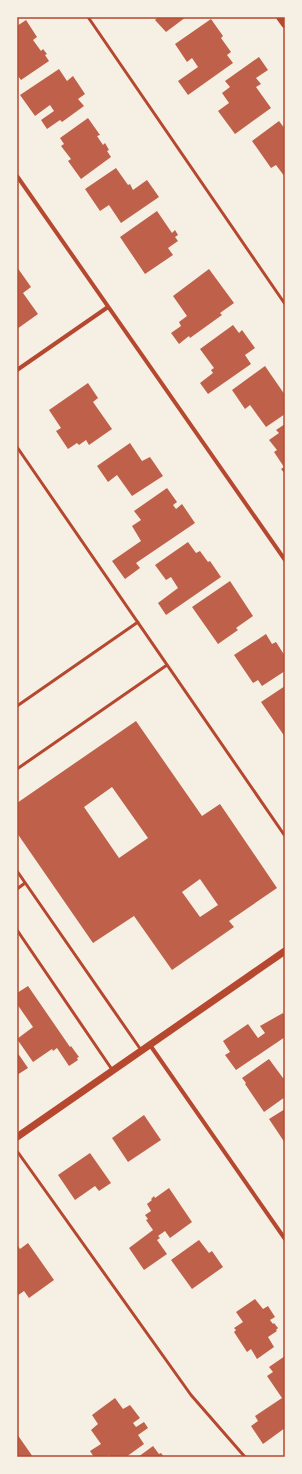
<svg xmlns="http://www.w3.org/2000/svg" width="302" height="1474" font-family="'PT Sans',sans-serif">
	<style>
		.building { fill: #bf614a; fill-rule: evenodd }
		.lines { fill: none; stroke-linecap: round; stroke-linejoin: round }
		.service { stroke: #b5482f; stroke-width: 3 }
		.minor { stroke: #b5482f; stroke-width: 4 }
		.tertiary { stroke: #b5482f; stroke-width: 7 }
		.secondary { stroke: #b5482f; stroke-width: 8 }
		.neatline { fill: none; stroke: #b5482f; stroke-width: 1.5 }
	</style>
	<rect width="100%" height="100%" fill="#f6efe4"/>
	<path class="building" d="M156 17H186L166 32 155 20 157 18Z
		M211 19 223 36 221 38 231 52 227 55 233 63 188 95 178 81 198 67 192 58 187 62 175 44Z
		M26 20 37 37 33 40 41 51 43 49 47 54 45 55 49 61 21 80 17 75V26Z
		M259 57 268 70 256 78 261 84 256 87 271 108 235 134 218 111 229 103 222 93 230 87 225 81Z
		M59 69 67 81 73 76 85 94 78 99 84 106 62 122 60 120 47 129 41 120 54 111 50 105 35 116 20 95Z
		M88 118 100 135 97 136 103 145 105 143 109 150 107 151 111 157 81 179 68 161 71 159 61 146 64 144 60 138Z
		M279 121 285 129V177L276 165 271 168 252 141Z
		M116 168 128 185 130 184 133 190 147 180 159 197 121 223 109 205 100 211 85 189Z
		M157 211 172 233 175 230 178 235 175 237 178 241 168 248 173 255 145 274 120 237Z
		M17 267 31 287 23 293 38 314 17 329Z
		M209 269 234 303 220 313 222 315 190 338 189 336 179 344 171 333 181 326 179 322 187 316 173 296Z
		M233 325 239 333 242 330 255 348 245 355 251 364 208 394 200 383 213 373 211 370 214 368 200 349Z
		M265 366 285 395V414L266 427 250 405 245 409 232 390Z
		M88 383 98 398 93 402 112 429 89 445 86 440 79 445 77 443 68 449 56 431 61 428 49 410Z
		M285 424V474L281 469 284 467 274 452 277 450 269 440 279 433 276 430Z
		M130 443 142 461 150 457 163 476 132 496 117 475 108 482 97 466Z
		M167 488 177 502 173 505 176 509 182 504 195 523 136 563 140 568 125 579 112 561 141 541 132 526 141 520 134 511Z
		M188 542 196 553 200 551 208 562 210 561 221 577 166 615 158 603 178 588 171 577 166 580 155 565Z
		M230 581 253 616 236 628 238 630 218 644 192 607Z
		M266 634 272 644 276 642 285 656V671L262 686 258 680 253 683 234 655Z
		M285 686V737L261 702Z
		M136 721 202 816 220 804 277 888 229 921 234 927 172 970 134 916 93 943 17 833V803ZM112 787 148 838 119 858 84 807ZM200 879 218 905 200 917 182 892Z
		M28 986 70 1047 71 1046 79 1057 77 1058 78 1060 69 1066 57 1048 53 1051 52 1049 33 1062 17 1039 33 1027 17 1004V993Z
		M283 1013 285 1017V1034L284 1035 285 1037 236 1070 225 1055 230 1052 223 1041 248 1024 258 1038 265 1033 260 1026Z
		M17 1052 28 1068 17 1075Z
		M269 1059 283 1078 285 1077V1097L264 1112 245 1084 246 1083 242 1078Z
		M285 1109V1143L269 1119Z
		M144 1115 161 1140 128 1162 112 1138Z
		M90 1153 111 1183 99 1191 95 1186 75 1200 58 1175Z
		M169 1188 192 1222 170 1238 165 1231 158 1236 160 1238 157 1240 167 1254 144 1270 129 1248 153 1230 146 1220 148 1219 145 1215 151 1211 147 1204 152 1200 151 1199 154 1196 155 1198Z
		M199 1240 209 1253 212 1251 223 1267 192 1289 171 1260Z
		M28 1243 54 1280 29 1298 24 1291 17 1296V1244L20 1249Z
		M255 1299 263 1309 268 1306 275 1317 270 1320 273 1324 274 1323 278 1328 276 1330 277 1331 268 1337 274 1347 257 1359 251 1349 247 1352 234 1332 236 1330 234 1328 243 1322 236 1312Z
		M285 1356V1428L263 1444 251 1426 258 1421 255 1416 282 1398 267 1376 273 1372 269 1367Z
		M115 1398 123 1409 130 1405 140 1418 133 1423 136 1427 144 1422 148 1428 138 1435 144 1444 126 1457H110L109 1455 107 1457H94L90 1451 101 1444 91 1430 98 1424 92 1415Z
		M17 1434 33 1457H17Z
		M153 1446 159 1454 161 1453 164 1457H138Z"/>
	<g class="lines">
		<path class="service" d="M88 17 285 304
			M17 447 285 836
			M17 706 138 622
			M17 769 167 665
			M17 871 141 1050
			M17 889 25 883
			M17 930 113 1071
			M17 1151 191 1395 245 1457"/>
		<path class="minor" d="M17 176 285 560
			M17 370 108 307
			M150 1045 285 1239"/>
		<path class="tertiary" d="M17 1137 285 951"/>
		<path class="secondary" d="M280 17 285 24"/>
	</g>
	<rect width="302" height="1474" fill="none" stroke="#f6efe4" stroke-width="36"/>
	<rect x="18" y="18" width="266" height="1438" class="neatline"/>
</svg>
